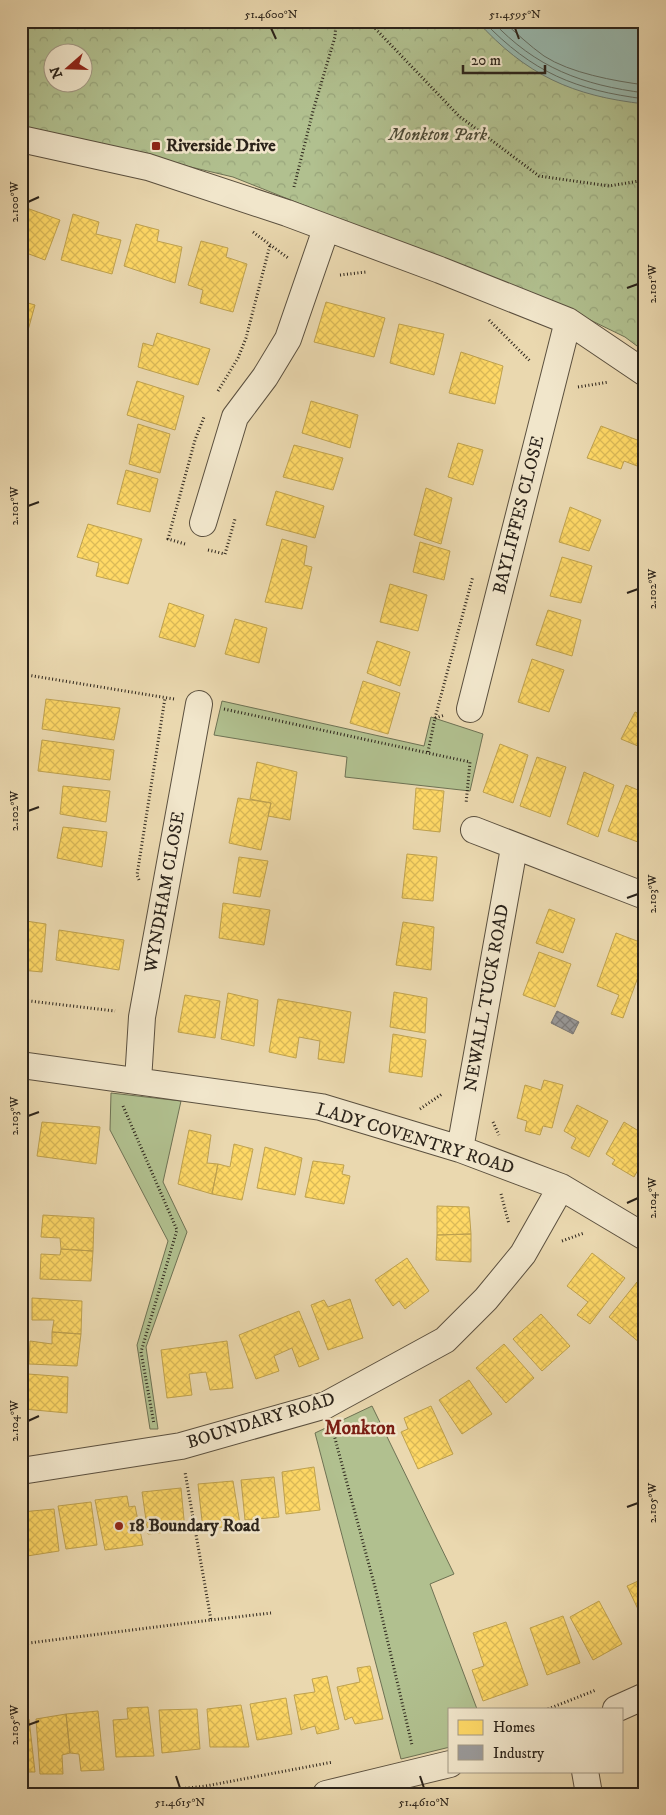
<svg xmlns="http://www.w3.org/2000/svg" width="666" height="1815" font-family="'IM FELL DW Pica',serif">
	<style>
		.green { fill: #b1c08f; stroke: #6e7254 }
		.park { fill: url(#park-crowns); stroke: #6e7254; fill-rule: evenodd }
		.water { fill: #98b9af; stroke: #6c7d73 }
		.homes { fill: url(#homes-cross-hatch); stroke: #bfa24f }
		.industry { fill: url(#industry-cross-hatch); stroke: #787673 }
		.lines { fill: none; stroke-linecap: round; stroke-linejoin: round }
		.shore { stroke: #626e64; stroke-width: 1 }
		.street-casing { stroke: #5b503f; stroke-width: 28 }
		.path { stroke: #2b231a; stroke-width: 3; stroke-dasharray: 1 2.5; stroke-linecap: butt }
		.street { stroke: #f1e6cb; stroke-width: 26 }
		.ticks { fill: none; stroke: #2b231a; stroke-width: 2 }
		.poi-dot { fill: #8f2418; stroke: #f1e6cb; stroke-width: 2 }
		.labels { text-anchor: middle; dominant-baseline: central; stroke-width: 5; stroke-linejoin: round; paint-order: stroke }
		.park-label { font-size: 18px; font-style: italic; fill: #4c4a37; stroke: #f1e6cb }
		.poi-label { font-size: 18px; font-weight: bold; fill: #2b231a; stroke: #f1e6cb; text-anchor: start }
		.street-label { font-size: 18px; fill: #2b231a; stroke: #f1e6cb }
		.neighbourhood-label { font-size: 19px; font-weight: bold; fill: #7a1f14; stroke: #f1e6cb }
		.neatline { fill: none; stroke: #2b231a; stroke-width: 2 }
		.ticks-label { font-size: 12px; text-anchor: middle; fill: #2b231a }
	</style>
	<defs>
		<pattern id="park-crowns" width="20" height="18" patternUnits="userSpaceOnUse" patternTransform="scale(1.25)"><rect width="20" height="18" fill="#b1c08f"/><path d="M2 6a3 3 0 1 1 6 0M12 15a3 3 0 1 1 6 0" fill="none" stroke="#98a57b"/></pattern>
		<pattern id="homes-cross-hatch" width="8" height="8" patternUnits="userSpaceOnUse" patternTransform="scale(1.25)"><rect width="8" height="8" fill="#ffd966"/><path d="M0 0l8 8M0 8l8-8" fill="none" stroke="#dbba58"/></pattern>
		<pattern id="industry-cross-hatch" width="8" height="8" patternUnits="userSpaceOnUse" patternTransform="scale(1.25)"><rect width="8" height="8" fill="#999"/><path d="M0 0l8 8M0 8l8-8" fill="none" stroke="#7d7c7c"/></pattern>
	</defs>
	<rect width="100%" height="100%" fill="#ead8af"/>
	<filter id="stains"><feTurbulence type="fractalNoise" baseFrequency=".004" numOctaves="4"/><feColorMatrix values="0 0 0 0 .2 0 0 0 0 .09 0 0 0 0 .02 0 0 0 .5 -.17"/></filter>
	<radialGradient id="worn" r=".72"><stop offset=".6" stop-color="#630" stop-opacity="0"/><stop offset="1" stop-color="#630" stop-opacity=".3"/></radialGradient>
	<path class="green" d="M222 701 424 746 431 717 483 734 470 791 345 777 347 757 214 735Z
		M111 1093 181 1101 163 1182 187 1232 146 1347 158 1429H150L137 1345 168 1241 110 1130Z
		M372 1406 454 1574 430 1584 477 1709H450V1747L401 1759 315 1433Z"/>
	<path class="park" d="M21 21H489L645 100V352L625 337 582 316 233 177 21 127ZM52 52H82V82H52Z"/>
	<path class="water" d="M477 21H645V104C572 96 526 75 477 21Z"/>
	<path class="homes" d="M21 206 60 220 45 260 21 251Z
		M73 214 99 222 96 234 121 240 112 274 61 260Z
		M136 224 159 230 157 241 182 247 175 283 124 266Z
		M201 241 228 248 226 257 247 264 233 312 200 303 203 290 188 285Z
		M21 301 35 305 27 334 21 333Z
		M326 302 385 318 374 357 314 342Z
		M399 324 444 334 434 375 390 363Z
		M157 333 210 349 198 385 138 367 143 343 153 346Z
		M21 350 25 351 21 363Z
		M461 352 503 366 495 404 449 393Z
		M137 381 184 396 175 430 127 415Z
		M311 401 358 415 350 448 302 433Z
		M138 424 170 434 160 473 129 464Z
		M601 426 645 443V469L624 461 621 469 587 458Z
		M458 443 483 450 473 485 448 477Z
		M294 445 343 458 333 490 283 477Z
		M126 470 158 479 150 512 117 504Z
		M426 488 452 498 441 544 414 535Z
		M276 491 324 506 315 538 266 525Z
		M570 507 601 520 589 551 559 542Z
		M88 524 142 539 128 584 96 576 99 563 77 557Z
		M282 539 307 546 304 565 312 567 302 609 265 602Z
		M420 542 450 551 444 580 413 572Z
		M562 557 592 566 581 603 550 596Z
		M390 584 427 595 418 631 380 622Z
		M169 603 204 615 195 647 159 637Z
		M548 610 581 620 572 656 536 645Z
		M235 619 267 628 259 663 225 654Z
		M377 641 410 652 400 686 367 673Z
		M532 659 564 670 549 712 518 702Z
		M363 681 400 693 388 734 350 723Z
		M46 699 120 708 114 740 42 729Z
		M635 712 645 716V749L621 739Z
		M42 740 114 750 110 780 38 771Z
		M500 744 528 755 513 803 483 792Z
		M537 757 566 767 550 817 520 806Z
		M257 762 297 772 290 820 268 816 271 803 250 799Z
		M584 772 614 785 598 837 567 824Z
		M626 785 645 793V820L638 842 608 831Z
		M63 786 110 791 106 822 60 814Z
		M416 788 444 791 440 832 413 829Z
		M238 798 271 803 261 850 229 843Z
		M63 827 107 832 102 867 57 858Z
		M407 854 437 857 433 901 402 898Z
		M239 857 268 861 260 897 233 893Z
		M223 903 270 910 264 945 219 938Z
		M549 909 575 919 563 953 536 943Z
		M26 921 46 924 42 972 21 970V936H23Z
		M403 922 434 927 431 970 396 965Z
		M59 930 124 940 119 970 56 960Z
		M616 933 645 944V958L623 1018 611 1014 619 995 597 986Z
		M539 952 571 964 555 1007 523 995Z
		M645 989V1008L638 1005Z
		M394 992 427 998 425 1033 390 1027Z
		M228 993 258 1000 254 1046 221 1039Z
		M185 995 220 1001 215 1038 178 1032Z
		M278 999 351 1012 344 1063 318 1059 320 1041 299 1037 296 1058 269 1052Z
		M393 1034 426 1040 422 1077 389 1072Z
		M544 1080 563 1085 552 1128 543 1126 540 1135 525 1131 527 1121 517 1118 525 1085 541 1090Z
		M577 1105 608 1121 589 1157 571 1148 576 1138 564 1131Z
		M42 1122 100 1127 96 1164 37 1156Z
		M624 1122 645 1135V1158L634 1177 612 1164 615 1160 606 1154Z
		M189 1130 211 1135 207 1163 218 1164 212 1194 178 1184Z
		M234 1144 253 1149 242 1200 212 1194 218 1164 230 1167Z
		M265 1147 302 1158 295 1195 257 1188Z
		M313 1161 344 1165 342 1174 350 1176 344 1204 305 1197Z
		M437 1206 469 1207 471 1234 437 1235Z
		M43 1215 94 1218 93 1251 61 1249 60 1238 41 1237Z
		M471 1234V1262L436 1260 437 1235Z
		M61 1249 93 1251 91 1281 40 1279 41 1254 60 1255Z
		M592 1253 625 1278 590 1324 577 1315 588 1302 567 1286Z
		M407 1258 429 1291 405 1309 399 1301 393 1306 375 1280Z
		M637 1282 645 1288V1338L640 1343 609 1317Z
		M32 1298 82 1301 81 1334 52 1332 54 1320H32Z
		M350 1299 363 1338 328 1350 311 1305 324 1300 328 1307Z
		M299 1311 319 1359 299 1367 292 1348 274 1356 279 1371 256 1379 239 1335Z
		M541 1314 570 1346 542 1371 513 1339Z
		M52 1332 81 1334 77 1366 29 1364 30 1341 52 1344Z
		M227 1341 233 1388 210 1390 206 1372 189 1374 192 1395 167 1398 161 1350Z
		M504 1344 534 1378 506 1403 476 1368Z
		M28 1374 68 1377 67 1413 24 1409Z
		M469 1380 492 1414 462 1434 439 1400Z
		M431 1406 453 1454 418 1469 401 1432 408 1429 404 1418Z
		M314 1467 320 1510 286 1514 282 1472Z
		M274 1477 279 1517 245 1520 241 1480Z
		M233 1481 240 1524 203 1530 198 1484Z
		M181 1488 185 1530 148 1534 142 1492Z
		M127 1496 129 1507 135 1506 143 1545 105 1550 95 1500Z
		M91 1502 97 1545 66 1549 58 1506Z
		M54 1509 59 1551 27 1556 21 1512Z
		M645 1578V1624L627 1586Z
		M599 1601 622 1644 593 1660 570 1617Z
		M563 1616 580 1663 547 1675 530 1628Z
		M506 1622 528 1685 483 1701 472 1670 484 1666 473 1633Z
		M370 1666 383 1719 355 1724 352 1717 345 1720 337 1687 360 1682 357 1668Z
		M327 1676 339 1729 317 1734 315 1726 301 1730 294 1695 315 1692 312 1679Z
		M286 1698 292 1734 257 1740 250 1704Z
		M241 1705 249 1747H210L207 1709Z
		M148 1707 154 1756 116 1757 113 1720 128 1719 127 1708Z
		M197 1709 200 1749 162 1753 159 1710Z
		M98 1711 104 1770 81 1771 79 1754 70 1753 66 1714Z
		M66 1714 70 1753 62 1755 63 1774H40L36 1719Z
		M29 1719 35 1772H21V1720Z"/>
	<path class="industry" d="M557 1011 579 1022 573 1034 551 1023Z"/>
	<g class="lines">
		<path class="shore" d="M483 21C533 73 575 90 645 99
			M492 21C536 68 582 85 645 93
			M503 21C516 33 530 46 544 56 570 73 614 81 645 85"/>
		<g class="street-casing">
			<path id="street" d="M21 139 148 167 287 213 440 270 568 321 645 373
				M203 523 235 417 265 377 288 339 326 229
				M470 709 568 321
				M474 830 645 896
				M21 1065 321 1107 460 1149 561 1187 645 1237
				M138 1081 142 1017 199 704
				M460 1149 514 848
				M21 1471 181 1446 326 1405 445 1340 486 1299 523 1254 561 1187
				M616 1709 645 1696
				M585 1771 589 1794
				M326 1794 450 1764"/>
		</g>
		<path class="path" d="M368 21 459 116 539 176 609 186 645 180
			M294 187 313 111 335 37 336 21
			M253 232 288 258
			M340 275 366 272
			M489 320 531 362
			M578 387 609 382
			M218 391 238 358 246 338 270 245
			M185 544 168 539 195 440 204 417
			M208 550 225 554 235 519
			M21 674 174 699
			M224 709 470 762 466 804
			M435 718 473 576
			M428 752 435 718 445 715
			M139 880 137 875 165 698
			M21 1000 115 1011
			M123 1106 177 1230 141 1352 154 1424
			M420 1109 442 1094
			M493 1122 499 1135
			M501 1194 509 1224
			M562 1241 584 1233
			M333 1431 375 1587 412 1745
			M211 1620 271 1613
			M21 1644 211 1620 185 1472
			M548 1709 596 1690
			M133 1794 206 1786 333 1762"/>
		<use href="#street" class="street"/>
	</g>
	<path class="ticks" d="M271 28 276 39M515 28 519 39M28 202 39 197M627 288 638 284M28 506 39 502M627 593 638 589M28 811 39 807M627 898 638 894M28 1116 39 1112M627 1203 638 1198M28 1421 39 1416M627 1507 638 1503M28 1725 39 1721M176 1776 180 1788M420 1776 424 1788"/>
	<g class="poi-dot">
		<rect x="151" y="141" width="10" height="10" rx="2.5"/>
		<circle cx="119" cy="1526" r="5"/>
	</g>
	<g class="labels">
		<g class="park-label">
			<text x="438" y="135">Monkton Park</text>
		</g>
		<g class="poi-label">
			<text x="166" y="146">Riverside Drive</text>
			<text x="129" y="1526">18 Boundary Road</text>
		</g>
		<g class="street-label">
			<text transform="translate(519 515) rotate(-76)">BAYLIFFES CLOSE</text>
			<text transform="translate(165 892) rotate(-80)">WYNDHAM CLOSE</text>
			<text transform="translate(487 998) rotate(-80)">NEWALL TUCK ROAD</text>
			<text transform="translate(415 1139) rotate(17)">LADY COVENTRY ROAD</text>
			<text transform="translate(261 1421) rotate(-17)">BOUNDARY ROAD</text>
		</g>
		<g class="neighbourhood-label">
			<text x="360" y="1428">Monkton</text>
		</g>
	</g>
	<rect width="666" height="1815" fill="none" stroke="#ead8af" stroke-width="55"/>
	<rect x="448" y="1708" width="175" height="65" fill="#f1e6cb" stroke="#a29884"/>
	<rect x="458" y="1720" width="25" height="15" fill="#ffd966" stroke="#a29884"/>
	<text x="493" y="1732" font-size="15" fill="#2b231a">Homes</text>
	<rect x="458" y="1745" width="25" height="15" fill="#999999" stroke="#a29884"/>
	<text x="493" y="1758" font-size="15" fill="#2b231a">Industry</text>
	<g transform="translate(68 68) rotate(250)"><circle r="24" fill="#f1e6cb" stroke="#a29884"/>
	<path d="M0-4L9 19L0 12L-9 19Z" fill="#8f2418"/>
	<text y="-8" font-size="14" font-weight="bold" text-anchor="middle" fill="#2b231a">N</text>
	</g>
	<path d="M463 65v8h82v-8" fill="none" stroke="#2b231a" stroke-width="2.5"/>
	<text x="471" y="65" font-size="15" fill="#2b231a" stroke="#f1e6cb" stroke-width="4" paint-order="stroke">20 m</text>
	<rect x="28" y="28" width="610" height="1760" class="neatline"/>
	<g class="ticks-label">
		<text x="271" y="18">51.4600°N</text>
		<text x="515" y="18">51.4595°N</text>
		<text transform="translate(14 202) rotate(-90)" y="4">2.100°W</text>
		<text transform="translate(652 284) rotate(-90)" y="4">2.101°W</text>
		<text transform="translate(14 506) rotate(-90)" y="4">2.101°W</text>
		<text transform="translate(652 589) rotate(-90)" y="4">2.102°W</text>
		<text transform="translate(14 811) rotate(-90)" y="4">2.102°W</text>
		<text transform="translate(652 894) rotate(-90)" y="4">2.103°W</text>
		<text transform="translate(14 1116) rotate(-90)" y="4">2.103°W</text>
		<text transform="translate(652 1198) rotate(-90)" y="4">2.104°W</text>
		<text transform="translate(14 1421) rotate(-90)" y="4">2.104°W</text>
		<text transform="translate(652 1503) rotate(-90)" y="4">2.105°W</text>
		<text transform="translate(14 1725) rotate(-90)" y="4">2.105°W</text>
		<text x="180" y="1806">51.4615°N</text>
		<text x="424" y="1806">51.4610°N</text>
	</g>
	<rect width="100%" height="100%" filter="url(#stains)"/>
	<rect width="100%" height="100%" fill="url(#worn)"/>
</svg>
